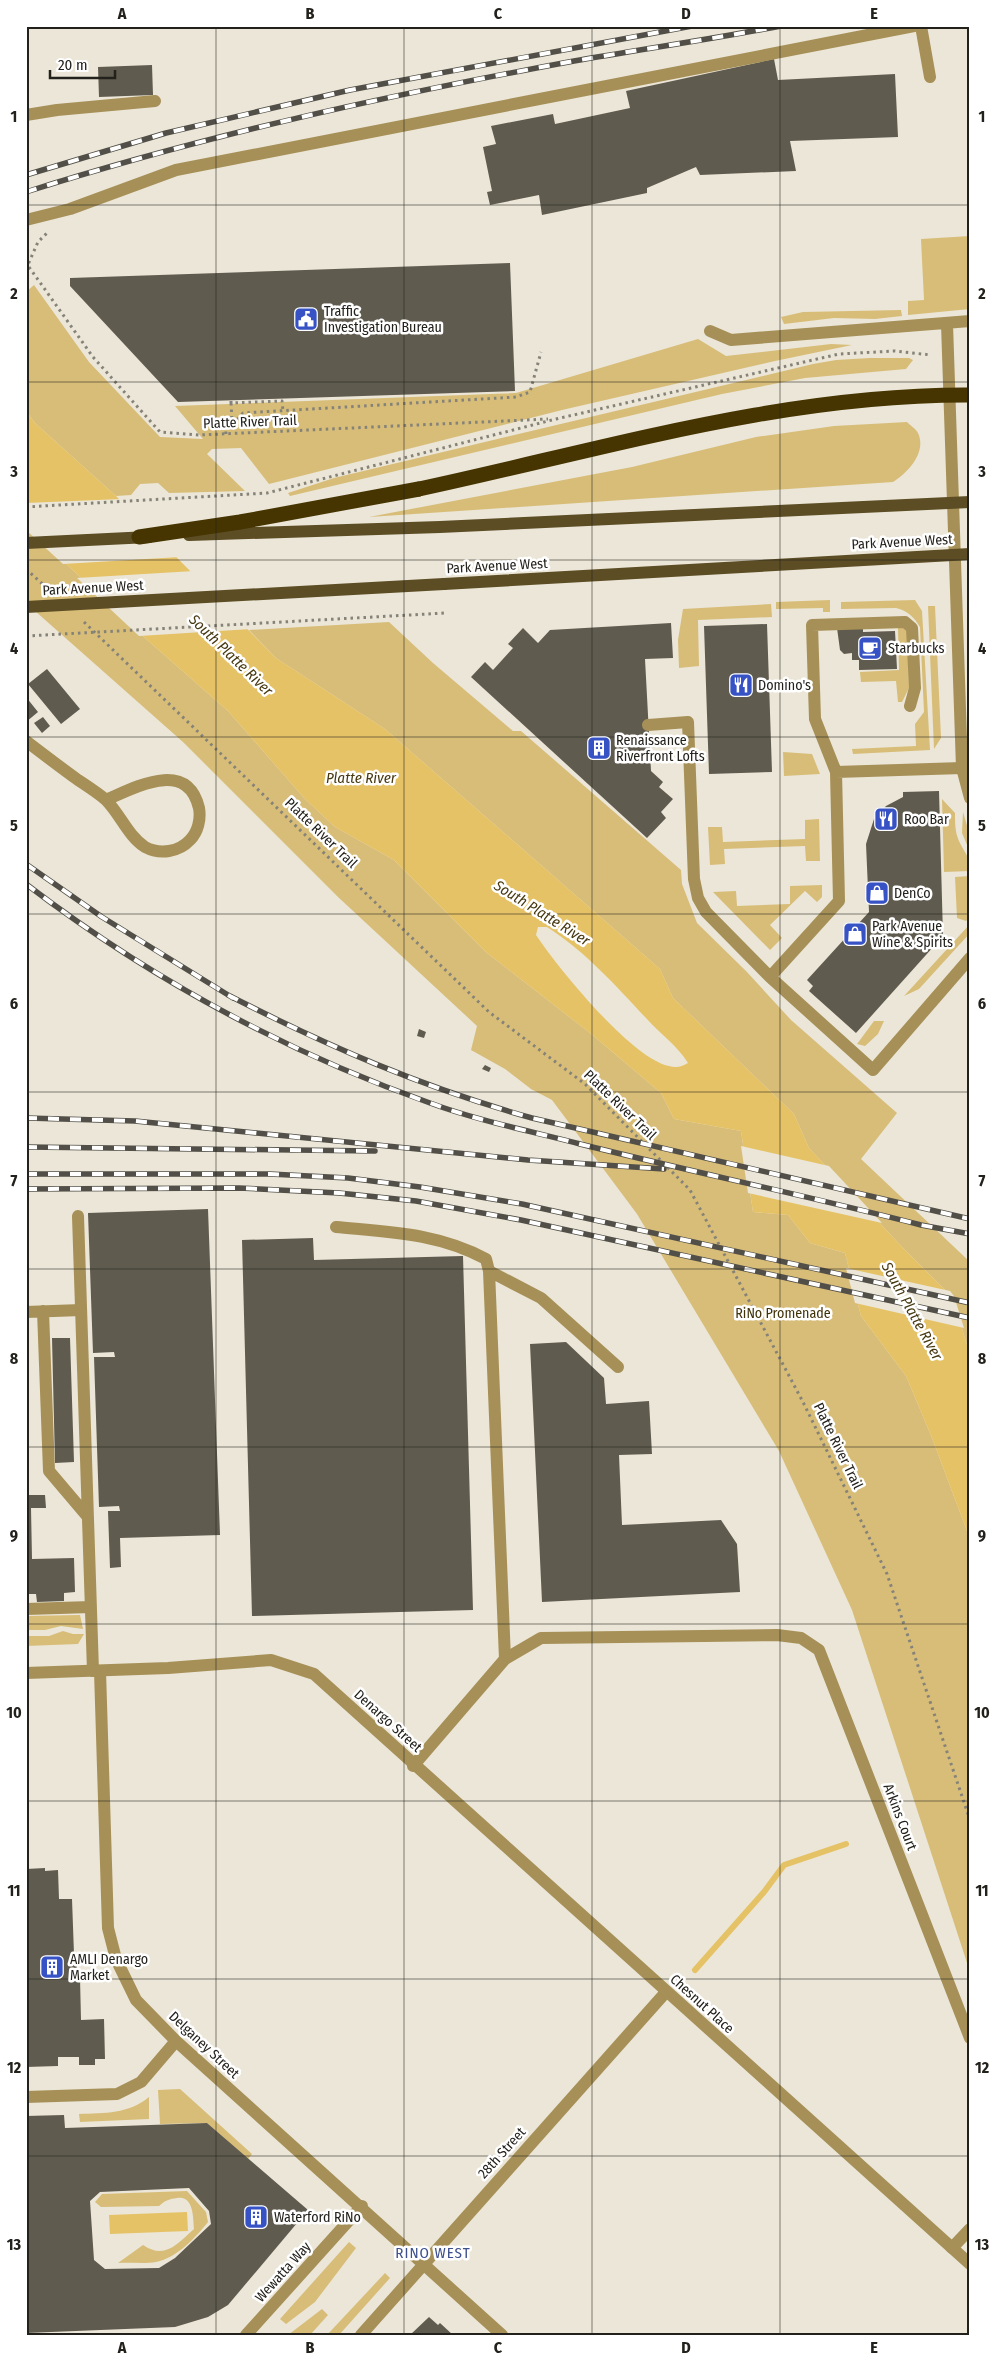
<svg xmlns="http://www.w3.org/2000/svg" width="996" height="2361" font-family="'Fira Sans Condensed',sans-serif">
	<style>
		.green { fill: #d8bd78 }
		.water { fill: #e5c266; fill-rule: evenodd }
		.pier { fill: #ebe6d7 }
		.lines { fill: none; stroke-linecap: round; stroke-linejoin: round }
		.stream { stroke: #e5c266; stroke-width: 6 }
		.building { fill: #605b4f; fill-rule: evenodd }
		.path { stroke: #858278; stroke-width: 3; stroke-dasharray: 2.5 4; stroke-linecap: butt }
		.service { stroke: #a69057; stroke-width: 12 }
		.minor { stroke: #a69057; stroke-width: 12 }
		.tertiary { stroke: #a69057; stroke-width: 12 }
		.primary { stroke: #5c4d25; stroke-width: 12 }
		.motorway { stroke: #463500; stroke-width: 15 }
		.rail-casing { stroke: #524f48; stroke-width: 5.5 }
		.rail { stroke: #fff; stroke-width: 4; stroke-dasharray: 11; stroke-linecap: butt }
		.path-bridge { stroke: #858278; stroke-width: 3; stroke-dasharray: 2.5 4; stroke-linecap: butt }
		.primary-bridge { stroke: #5c4d25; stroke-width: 12 }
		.motorway-bridge { stroke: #463500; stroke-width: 15 }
		.grid { fill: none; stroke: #23211c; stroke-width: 1; stroke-opacity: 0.55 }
		.labels { text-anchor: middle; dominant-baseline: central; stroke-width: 5; stroke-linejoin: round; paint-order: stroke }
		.poi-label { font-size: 14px; fill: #23211c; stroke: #fff; text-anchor: start }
		.street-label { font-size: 14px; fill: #23211c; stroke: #fff }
		.park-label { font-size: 14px; fill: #403209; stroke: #fff }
		.water-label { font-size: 15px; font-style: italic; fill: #463810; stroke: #fff }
		.neighbourhood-label { font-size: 15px; letter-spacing: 1px; fill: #3d508b; stroke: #fff }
		.neatline { fill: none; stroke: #23211c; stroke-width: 2 }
		.grid-label { font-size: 16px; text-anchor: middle; font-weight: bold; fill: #23211c }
	</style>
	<rect width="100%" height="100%" fill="#ebe6d7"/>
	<path class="green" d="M970 236V309L908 315V301L924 300 921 239Z
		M34 285 89 362 160 437 203 439 175 406 516 393 698 339 726 356 831 344 852 345 775 361 562 410 269 484 241 448 212 449 207 454 245 491 169 493 158 483 140 484 131 495 116 496 35 423 26 411V292Z
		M901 310 902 316 875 319 834 318 784 324 781 317 803 312Z
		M870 358H909L913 360 906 369 805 378 722 394 290 496 288 493 334 478 813 364 836 360Z
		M907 422C910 425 916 429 918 433 927 452 908 473 893 482L369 517 632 467 756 437 834 426Z
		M26 526 145 638 228 711 305 799 335 827 394 860 487 953 590 1033 661 1093 674 1119 741 1131 753 1212 788 1215 810 1243 845 1253 861 1316 906 1376 932 1438 970 1539V1972L852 1610 779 1451 637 1214 552 1100 531 1089 505 1069 471 1050 477 1026 338 897 183 742 26 603Z
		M830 600V612H823V608L776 609V602Z
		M915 600 922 611 930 750 853 754 852 749 916 746 915 724 924 712 920 627C914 617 908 611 896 608L841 609V602Z
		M771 604 772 617 698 620 699 666 679 668 678 640 683 609Z
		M928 606H935L941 738 934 749Z
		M389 622 433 663 513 731H521L681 870 682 884 697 923 746 971 791 1020 897 1113 861 1159 970 1262V1354L952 1297 905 1250 809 1148 794 1114 673 998 660 969 385 729 276 658 249 630Z
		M898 627H903L908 632 909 688 902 702H898L896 681 861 682 860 672 899 670Z
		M783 752 812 754 820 774 784 776Z
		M942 799 955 813C955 823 955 832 959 841 965 854 970 856 970 871L944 872Z
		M963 812 970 836V852L962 833Z
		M819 819 820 861H806L805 846 724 849 725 864 710 865 708 827H722L723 842 805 839V820Z
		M970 876V917L966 921 957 918 955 877Z
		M822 885V897L817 902 805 891 770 925 782 938 770 950 713 892 736 891 737 906 790 904V886Z
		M970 924V933L919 989 904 996Z
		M874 1021H884L878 1034 865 1046 857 1044Z
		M80 1615 83 1629 61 1626 45 1630H26V1616Z
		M63 1631 73 1634H84L78 1644 26 1646V1636H49Z
		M180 2089 252 2154 248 2159 207 2123 160 2124 158 2090Z
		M149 2097V2119L80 2122 79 2114C104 2113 129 2114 149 2097Z
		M187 2191 206 2212 208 2222C196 2237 177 2258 156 2262 144 2264 130 2262 118 2263L143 2245C165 2260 177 2244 194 2229 193 2218 194 2195 177 2198 169 2199 166 2200 159 2206L101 2207 95 2202 102 2194Z
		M349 2242 356 2248 315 2302 286 2324 280 2319Z
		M385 2273 390 2278 339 2335H327Z
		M322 2309 328 2315 310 2335H288Z"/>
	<path class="water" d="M26 411 35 423 116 496 276 658 385 729 660 969 673 998 794 1114 809 1148 905 1250 952 1297 970 1354V1539L932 1438 906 1376 861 1316 845 1253 810 1243 788 1215 753 1212 741 1131 674 1119 661 1093 590 1033 487 953 394 860 335 827 305 799 228 711 145 638 26 526ZM538 927H547C586 952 614 984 646 1018 660 1034 677 1045 688 1063 681 1067 677 1068 669 1066 632 1059 558 968 536 935Z
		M187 2212 188 2231 110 2234 109 2215Z"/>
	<path class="pier" d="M122 499 180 557 63 564 26 530V503Z
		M194 571 251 629 139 636 77 578Z
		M741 1146 829 1166 882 1223 748 1193Z
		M846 1268 950 1291 954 1296 964 1328 855 1303Z"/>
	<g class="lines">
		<path class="stream" d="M695 1970 764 1892 784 1865 846 1844"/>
	</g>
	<path class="building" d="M774 59 778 80 895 74 898 137 790 141 796 171 700 175 696 167 647 188V193L542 215 539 195 490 205 487 192 492 191 483 147 496 144 491 126 553 114 555 124 630 108 626 91Z
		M152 65 153 95 99 97 98 67Z
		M510 263 515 391 178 402 70 286V278Z
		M671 623 673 658 645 659 651 771 663 782 659 787 673 799 661 812 666 818 647 838 471 677 485 662 493 670 513 648 508 644 523 628 538 643 550 630Z
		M767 624 772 772 709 774 704 626Z
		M863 627V632L895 631 897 669 859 670V660H852V653L844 654 840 650 837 628Z
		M47 669 80 709 61 724 28 684Z
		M26 697 38 712 26 722Z
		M43 717 50 726 42 733 34 723Z
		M939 791 943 936 856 1033 809 991 813 986 807 980 869 912 866 844 874 819 886 806 903 797V792Z
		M419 1029 426 1032 424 1038 417 1036Z
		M485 1065 491 1068 489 1072 482 1069Z
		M208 1209 220 1535 120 1538 121 1567 110 1568 108 1511H120L119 1506 99 1507 94 1357H115L114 1352 93 1353 88 1213Z
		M313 1238 314 1260 463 1256 473 1610 252 1616 242 1240Z
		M52 1338H70L74 1462 55 1463Z
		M566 1342 604 1378 606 1404 649 1401 652 1454 619 1455 622 1525 721 1520 737 1544 740 1592 542 1602 530 1344Z
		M26 1495H45L46 1508H31L32 1559 74 1558 75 1592 64 1593V1601L37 1602 36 1594H26Z
		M45 1868V1871L58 1870 59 1899H72L74 1954 77 1955V1978H80L81 2020 104 2019 105 2059H95V2065H79V2057H58V2066L26 2067V1869Z
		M64 2115 65 2128 207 2123 308 2210 228 2305 208 2317 175 2327 26 2333V2116ZM189 2188 209 2211 211 2224 175 2258 159 2268 105 2269 94 2260 90 2201 100 2192Z
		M429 2317 438 2325 440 2323 453 2335H410Z"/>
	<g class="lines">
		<path class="path" d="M29 267 93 357 160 432 199 435 548 419
			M26 269 38 242 47 233
			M231 401V403L282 401 283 411
			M231 403 232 421
			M226 434 225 421H236L243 413 516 397 530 392 541 352
			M26 507 267 493 556 419 839 354 895 351 931 355
			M26 569 48 589
			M84 622 489 1012 585 1084 690 1190 803 1402 887 1574 970 1820"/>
		<path class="service" d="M921 26 930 77
			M26 115 57 110 155 101
			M26 220 70 209 176 170 914 26
			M947 324 953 502
			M710 331 731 340 970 321
			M910 706 915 688 912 628 905 622 812 625 815 719 836 772 839 901 770 977 873 1070 970 958
			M648 725 688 722 694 879 698 898 706 912 770 977
			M26 741C43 754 60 767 78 780 87 786 98 793 106 800 120 814 128 836 145 847 160 855 179 852 190 840 198 832 201 819 199 808 187 758 134 788 106 800
			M836 772 962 768
			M78 1216 93 1671
			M336 1227C389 1232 438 1233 486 1259L489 1271 505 1659
			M489 1271 541 1298 618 1367
			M43 1311 49 1471 88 1517
			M26 1312 81 1310
			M26 1609 91 1607"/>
		<path class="minor" d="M100 1671 108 1928 116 1959 136 2000 176 2041 502 2335
			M413 1766 505 1659 541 1638 777 1635 801 1638 819 1650 970 2038
			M26 2097 117 2094 141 2082 176 2041
			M952 2248 970 2229
			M246 2335 362 2206
			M361 2335 666 1992"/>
		<path class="tertiary" d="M953 502 962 768 970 798
			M26 1673 168 1668 271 1660 314 1674 970 2264"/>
		<path class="primary" d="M189 535 440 527 970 502
			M26 543 149 537
			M444 584 970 554"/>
		<path class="motorway" d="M139 537 240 522 419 489"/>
		<g class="rail-casing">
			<path id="rail" d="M26 175 166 133 350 90 692 26
				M26 192C206 135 389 95 574 61 643 49 712 39 781 26
				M26 864 102 917 233 998
				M26 884C148 977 286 1052 430 1103 479 1121 530 1131 580 1144 693 1172 808 1196 921 1225L970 1234
				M228 995C329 1047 422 1087 532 1118L970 1219
				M26 1118 135 1121 528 1160 664 1169
				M26 1147 375 1151
				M26 1174H270L348 1178 420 1187 522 1204 970 1303
				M26 1189 239 1188 339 1193 416 1201 521 1220 970 1318"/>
		</g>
		<use href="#rail" class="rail"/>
		<path class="path-bridge" d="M26 636 446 613"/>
		<path class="primary-bridge" d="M26 607 444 584"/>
		<path class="motorway-bridge" d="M419 489C601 450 782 394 970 395"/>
	</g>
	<path class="grid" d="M216 26V2335M404 26V2335M592 26V2335M780 26V2335M26 205H970M26 382H970M26 560H970M26 737H970M26 914H970M26 1092H970M26 1269H970M26 1447H970M26 1624H970M26 1801H970M26 1979H970M26 2156H970"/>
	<defs>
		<g id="civic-square" transform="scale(1.25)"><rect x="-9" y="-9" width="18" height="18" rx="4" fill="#3752c4" stroke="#fff"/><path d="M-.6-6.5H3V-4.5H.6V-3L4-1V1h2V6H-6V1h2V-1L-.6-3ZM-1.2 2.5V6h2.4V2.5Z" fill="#fff"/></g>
		<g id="cafe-square" transform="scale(1.25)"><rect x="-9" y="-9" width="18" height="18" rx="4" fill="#3752c4" stroke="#fff"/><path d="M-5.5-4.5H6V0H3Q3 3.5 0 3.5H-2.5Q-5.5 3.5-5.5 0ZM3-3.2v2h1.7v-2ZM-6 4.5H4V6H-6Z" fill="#fff"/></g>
		<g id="restaurant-square" transform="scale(1.25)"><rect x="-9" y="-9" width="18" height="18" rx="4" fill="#3752c4" stroke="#fff"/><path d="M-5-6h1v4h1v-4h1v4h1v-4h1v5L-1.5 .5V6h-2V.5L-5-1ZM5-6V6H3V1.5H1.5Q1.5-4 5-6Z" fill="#fff"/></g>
		<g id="building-square" transform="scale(1.25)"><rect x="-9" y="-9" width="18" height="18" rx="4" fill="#3752c4" stroke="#fff"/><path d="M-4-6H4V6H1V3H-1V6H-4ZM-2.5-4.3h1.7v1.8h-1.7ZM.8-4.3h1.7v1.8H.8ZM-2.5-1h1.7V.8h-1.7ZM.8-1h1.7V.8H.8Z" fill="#fff"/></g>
		<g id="shop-square" transform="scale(1.25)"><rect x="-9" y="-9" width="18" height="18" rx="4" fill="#3752c4" stroke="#fff"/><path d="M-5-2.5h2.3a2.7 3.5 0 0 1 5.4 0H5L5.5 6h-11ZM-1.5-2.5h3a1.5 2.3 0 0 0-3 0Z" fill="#fff"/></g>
	</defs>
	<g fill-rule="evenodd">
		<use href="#civic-square" x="306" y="319"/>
		<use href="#cafe-square" x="870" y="648"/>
		<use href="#restaurant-square" x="741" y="685"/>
		<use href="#building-square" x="599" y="748"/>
		<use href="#restaurant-square" x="886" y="819"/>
		<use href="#shop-square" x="877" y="893"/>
		<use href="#shop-square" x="855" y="934"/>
		<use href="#building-square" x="52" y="1967"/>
		<use href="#building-square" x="256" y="2217"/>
	</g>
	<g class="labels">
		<g class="poi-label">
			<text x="324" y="311">Traffic<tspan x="324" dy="16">Investigation Bureau</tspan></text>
			<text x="888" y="648">Starbucks</text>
			<text x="758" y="685">Domino's</text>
			<text x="616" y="740">Renaissance<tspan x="616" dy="16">Riverfront Lofts</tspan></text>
			<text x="904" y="819">Roo Bar</text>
			<text x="894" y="893">DenCo</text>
			<text x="872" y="926">Park Avenue<tspan x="872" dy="16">Wine &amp; Spirits</tspan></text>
			<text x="70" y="1959">AMLI Denargo<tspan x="70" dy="16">Market</tspan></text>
			<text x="274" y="2217">Waterford RiNo</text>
		</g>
		<g class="street-label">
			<text transform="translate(250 422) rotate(-2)">Platte River Trail</text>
			<text transform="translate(902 542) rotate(-3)">Park Avenue West</text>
			<text transform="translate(497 566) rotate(-3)">Park Avenue West</text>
			<text transform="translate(93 588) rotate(-3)">Park Avenue West</text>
			<text transform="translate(321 833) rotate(44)">Platte River Trail</text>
			<text transform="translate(620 1105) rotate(44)">Platte River Trail</text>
			<text transform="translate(838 1446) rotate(64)">Platte River Trail</text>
			<text transform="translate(388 1721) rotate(42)">Denargo Street</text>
			<text transform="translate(900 1817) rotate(69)">Arkins Court</text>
			<text transform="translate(702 2004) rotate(42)">Chesnut Place</text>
			<text transform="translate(204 2045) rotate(43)">Delganey Street</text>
			<text transform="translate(502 2153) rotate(-48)">28th Street</text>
			<text transform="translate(283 2272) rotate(-48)">Wewatta Way</text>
		</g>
		<g class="park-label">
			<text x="783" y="1313">RiNo Promenade</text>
		</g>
		<g class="water-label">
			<text transform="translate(231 655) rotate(44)">South Platte River</text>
			<text x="361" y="778">Platte River</text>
			<text transform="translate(542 913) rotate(32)">South Platte River</text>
			<text transform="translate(912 1311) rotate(61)">South Platte River</text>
		</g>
		<g class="neighbourhood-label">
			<text x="433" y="2253">RINO WEST</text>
		</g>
	</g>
	<rect width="996" height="2361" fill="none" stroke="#ffffff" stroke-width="55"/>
	<path d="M50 70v8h65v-8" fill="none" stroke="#23211c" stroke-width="2.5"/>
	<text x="58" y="70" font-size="15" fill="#23211c" stroke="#ffffff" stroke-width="4" paint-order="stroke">20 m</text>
	<rect x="28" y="28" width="940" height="2306" class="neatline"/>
	<g class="grid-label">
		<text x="122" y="19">A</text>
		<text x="310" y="19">B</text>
		<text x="498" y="19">C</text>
		<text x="686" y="19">D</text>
		<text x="874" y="19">E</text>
		<text x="14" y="122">1</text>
		<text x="982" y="122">1</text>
		<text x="14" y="299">2</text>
		<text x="982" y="299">2</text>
		<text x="14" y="477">3</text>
		<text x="982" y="477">3</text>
		<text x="14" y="654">4</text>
		<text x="982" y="654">4</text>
		<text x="14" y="831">5</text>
		<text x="982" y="831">5</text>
		<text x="14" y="1009">6</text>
		<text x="982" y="1009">6</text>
		<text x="14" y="1186">7</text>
		<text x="982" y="1186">7</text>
		<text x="14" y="1364">8</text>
		<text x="982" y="1364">8</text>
		<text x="14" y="1541">9</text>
		<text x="982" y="1541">9</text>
		<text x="14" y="1718">10</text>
		<text x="982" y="1718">10</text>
		<text x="14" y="1896">11</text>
		<text x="982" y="1896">11</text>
		<text x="14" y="2073">12</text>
		<text x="982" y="2073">12</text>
		<text x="14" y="2250">13</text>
		<text x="982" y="2250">13</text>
		<text x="122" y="2353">A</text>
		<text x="310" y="2353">B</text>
		<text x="498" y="2353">C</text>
		<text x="686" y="2353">D</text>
		<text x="874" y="2353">E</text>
	</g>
</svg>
